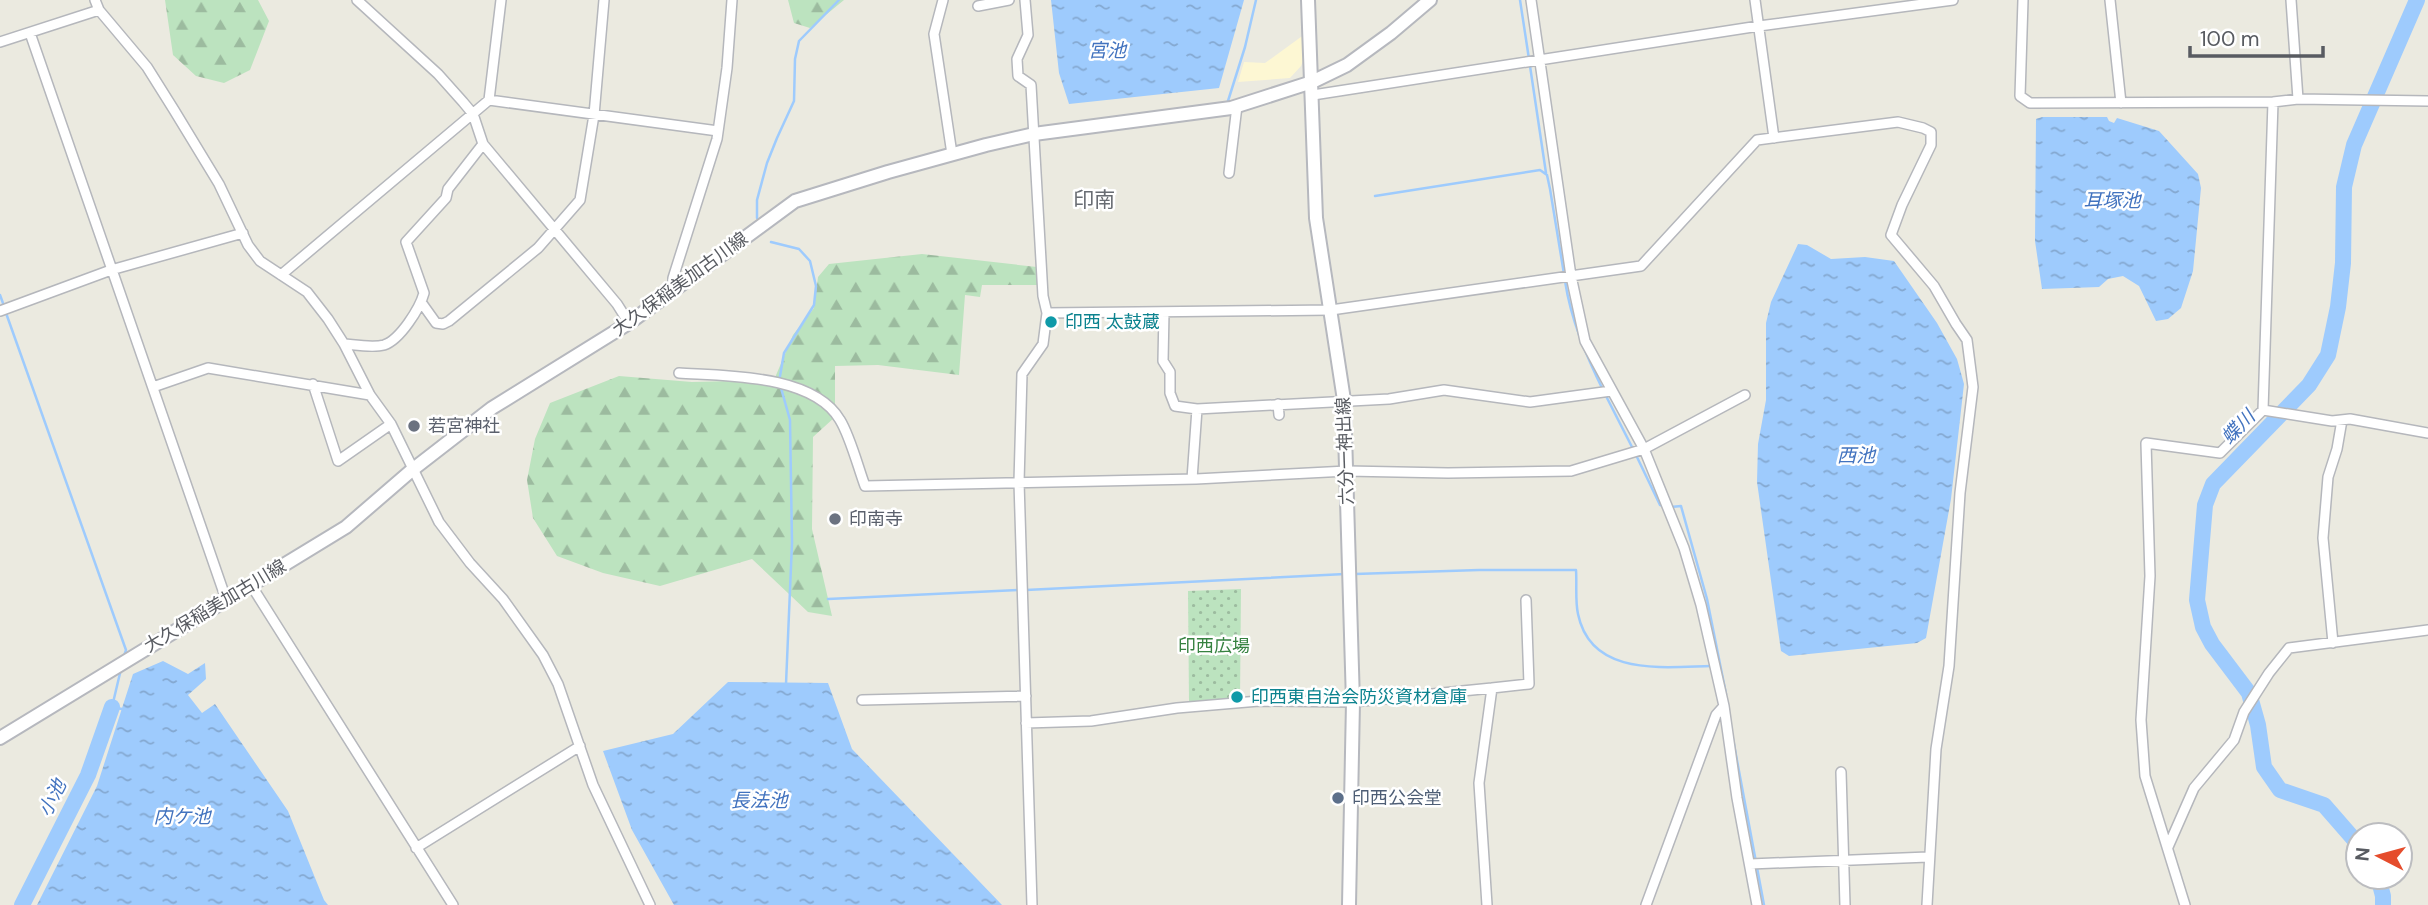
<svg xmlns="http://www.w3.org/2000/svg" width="2428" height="905" font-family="'DM Sans','Noto Sans JP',sans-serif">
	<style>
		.commercial { fill: #fdf7d3 }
		.green { fill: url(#green-dots) }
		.forest { fill: url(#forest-firs) }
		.water { fill: url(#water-ripples) }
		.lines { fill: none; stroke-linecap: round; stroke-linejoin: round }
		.stream { stroke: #9ecbfd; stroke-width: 2.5 }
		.river { stroke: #9ecbfd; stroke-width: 16 }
		.street-casing { stroke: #b5b7bc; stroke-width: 12 }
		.secondary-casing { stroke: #b6b8be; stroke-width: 16 }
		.street { stroke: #fff; stroke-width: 9 }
		.secondary { stroke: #fff; stroke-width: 12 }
		.culture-dot { fill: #0f9aa8; stroke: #fff; stroke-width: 2.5 }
		.worship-dot { fill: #6b7280; stroke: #fff; stroke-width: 2.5 }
		.service-dot { fill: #5c6f8a; stroke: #fff; stroke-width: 2.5 }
		.labels { text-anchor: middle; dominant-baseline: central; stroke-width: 5; stroke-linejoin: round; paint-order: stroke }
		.street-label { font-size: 18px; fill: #585b61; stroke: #fff }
		.culture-label { font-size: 18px; fill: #0d838f; stroke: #fff; text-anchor: start }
		.worship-label { font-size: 18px; fill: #5b616d; stroke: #fff; text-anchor: start }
		.park-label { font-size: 18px; fill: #368240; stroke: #fff }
		.service-label { font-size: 18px; fill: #4e5e75; stroke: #fff; text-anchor: start }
		.water-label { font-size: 19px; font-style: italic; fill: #4273bf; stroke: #fff }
		.quarter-label { font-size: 21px; fill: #696d73; stroke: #fff }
	</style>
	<defs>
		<pattern id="green-dots" width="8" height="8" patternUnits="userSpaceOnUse" patternTransform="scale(1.75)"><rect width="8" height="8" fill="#bce3bf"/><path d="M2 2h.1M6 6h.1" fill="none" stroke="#9cbb9f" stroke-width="1.8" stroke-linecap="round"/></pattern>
		<pattern id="forest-firs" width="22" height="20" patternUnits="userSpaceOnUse" patternTransform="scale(1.75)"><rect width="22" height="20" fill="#bce3bf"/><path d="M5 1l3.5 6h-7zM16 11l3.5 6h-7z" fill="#9cbb9f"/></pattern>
		<pattern id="water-ripples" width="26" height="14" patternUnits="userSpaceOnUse" patternTransform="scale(1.75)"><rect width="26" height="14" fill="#9ecbfd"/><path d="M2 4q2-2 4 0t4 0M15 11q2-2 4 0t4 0" fill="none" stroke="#84a8d0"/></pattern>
	</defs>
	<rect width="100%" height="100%" fill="#ebeae0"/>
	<path class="commercial" d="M1305 34V56L1301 66 1290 78 1238 82 1244 62 1265 63Z"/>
	<path class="green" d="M1241 589 1240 701 1189 702 1188 591Z"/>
	<path class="forest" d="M165 0H258L269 21 250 70 224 83 196 76 173 55Z
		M788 0H844L810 28 794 23Z
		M922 254 1037 267 1038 285H982L980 297 965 295 959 375 878 365 835 366V417L813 437 812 529 832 616 808 612 752 559 660 586 603 573 557 556 533 518 527 480 535 439 550 403 619 376 692 382 774 380 793 335 814 308 818 277 829 264Z"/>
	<path class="water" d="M1051 0H1244L1219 88 1069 104 1059 73Z
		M2042 117H2107L2109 121 2114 123 2117 118 2159 131 2198 174 2201 188 2193 271 2181 308 2168 319 2156 321 2139 286 2123 276 2108 279 2099 287 2042 289 2035 241 2036 119Z
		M1798 244 1807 245 1831 259 1865 257 1894 261 1937 323 1957 359 1964 384 1951 499 1926 638 1917 643 1789 656 1781 651 1757 482 1758 444 1766 400V323L1771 302Z
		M163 661 188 674 205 663 206 679 188 695 202 713 215 704 288 811 324 900 328 905H37L97 786 133 674Z
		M728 682 828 683 852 749 1002 905H674L632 830 603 751 673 734Z"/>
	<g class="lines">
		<path class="stream" d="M1520 0 1529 59
			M1530 66 1546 173
			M1228 101 1245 47 1256 0
			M1375 196 1540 170 1547 175 1550 189 1564 274
			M757 218V200L767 163 777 138 794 101 795 59 799 41 839 0
			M771 242 799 249 810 261 816 286 814 305 784 353 779 382
			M1565 281C1571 320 1586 355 1603 390
			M0 295 4 306
			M6 313 126 650 124 656
			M781 388 790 420 792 543 786 684
			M1606 396 1633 449
			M1636 455 1660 505 1664 506
			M1671 507 1681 506 1707 599 1726 694
			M1355 574 1479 570H1576C1577 584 1575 601 1578 614 1591 677 1663 667 1711 666
			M1026 590 1345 574
			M828 599 1020 590
			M121 669 112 707 122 709
			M1733 739 1764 905"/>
		<path class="river" d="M2358 844 2324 805 2280 790 2264 767 2258 725 2249 693 2212 644 2203 627 2197 600 2205 505 2213 484 2309 385 2328 355 2338 307 2343 263 2344 187 2354 145 2417 0
			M2378 877 2383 896V905
			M22 905 88 775 112 707"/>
		<g class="street-casing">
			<path id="street" d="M95 0 99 10 147 67 174 110 219 184 248 245 260 261 307 292 328 319 344 344 370 395 391 424 439 522 470 563 503 599 543 655 558 684 593 785 650 905
				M357 0 438 74 463 102 473 114 483 144 617 304 629 323
				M943 0 934 34 952 154
				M1025 0 1028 35 1017 59 1018 76 1031 85 1043 296 1047 313 1043 344 1022 374 1019 482 1032 905
				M1531 0 1571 276 1585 341 1644 449 1684 548 1701 605 1724 706 1737 798 1757 905
				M1755 0 1774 138
				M2023 0 2020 96 2030 103 2273 102 2298 99 2428 101
				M2110 0 2121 103
				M2291 0 2298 99
				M978 6 1009 0
				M30 33 226 599
				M0 42 99 10
				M1313 95 1759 26 1953 0
				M489 100 718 131
				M1229 173 1237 106
				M281 275 489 100 501 0
				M673 291V278L717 139 727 68 732 0
				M421 302 436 323 443 324 449 321 538 248 580 200 594 115 604 0
				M0 311 111 270 243 233
				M1164 312 1163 361 1170 372V393L1175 406 1197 409 1389 399 1444 390 1530 402 1611 391
				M1047 313 1331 310 1641 266 1757 140 1898 122 1923 128 1931 132V145L1902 205 1891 235 1934 286 1956 324 1967 340 1973 387 1960 493 1949 666 1936 749 1927 905
				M344 344C356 345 373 348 384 345 400 340 420 308 424 293L406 242 446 198 448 189 483 144
				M679 373C725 376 813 374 840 420 850 436 858 467 865 486L1196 479 1347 471 1448 473 1571 471 1644 449 1745 395
				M313 384 338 461 391 424
				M153 387 208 368 370 395
				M1278 404 1279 415
				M2263 410 2332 421 2350 419 2428 433
				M1192 479 1197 409
				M251 585 453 905
				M2333 643 2323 538 2328 477 2337 449 2342 420
				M1492 688 1529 684 1526 600
				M862 700 1026 696
				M1026 723 1091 721 1177 708 1259 701 1353 702 1492 688 1479 783 1487 905
				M1841 772 1845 905
				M2168 847 2194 788 2234 740 2244 712 2269 673 2289 648 2428 630
				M416 848 580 746
				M1750 864 1928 857
				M1646 905 1716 715 1724 706
				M2185 905 2145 776 2141 720 2150 576 2146 443 2220 453 2263 410 2273 102"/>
		</g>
		<g class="secondary-casing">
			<path id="secondary" d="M1308 0 1316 218 1344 400 1353 702 1349 905
				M0 738 346 527 412 470 492 408 629 323 795 201 888 172 986 145 1034 134 1231 108 1312 82 1347 65 1391 33 1430 0"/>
		</g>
		<use href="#street" class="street"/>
		<use href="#secondary" class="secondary"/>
	</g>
	<g class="culture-dot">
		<circle cx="1051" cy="322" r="7"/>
		<circle cx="1237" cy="697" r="7"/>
	</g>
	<g class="worship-dot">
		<circle cx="414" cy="426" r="7"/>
		<circle cx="835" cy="519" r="7"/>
	</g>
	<circle class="service-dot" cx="1338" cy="798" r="7"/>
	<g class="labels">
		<g class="street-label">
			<text transform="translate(680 284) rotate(-36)">大久保稲美加古川線</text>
			<text transform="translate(1345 451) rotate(-92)">六分一神出線</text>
			<text transform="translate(215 606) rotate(-31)">大久保稲美加古川線</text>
		</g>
		<g class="culture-label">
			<text x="1065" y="322">印西 太鼓蔵</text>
			<text x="1251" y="697">印西東自治会防災資材倉庫</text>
		</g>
		<g class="worship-label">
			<text x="428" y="426">若宮神社</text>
			<text x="849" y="519">印南寺</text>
		</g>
		<g class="park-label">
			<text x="1214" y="646">印西広場</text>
		</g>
		<g class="service-label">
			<text x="1352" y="798">印西公会堂</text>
		</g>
		<g class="water-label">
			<text x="1107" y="50">宮池</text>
			<text x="2112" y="200">耳塚池</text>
			<text transform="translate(2238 427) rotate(-46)">蝶川</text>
			<text x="1856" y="455">西池</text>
			<text transform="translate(52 798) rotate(-63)">小池</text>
			<text x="759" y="800">長法池</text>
			<text x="182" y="816">内ケ池</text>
		</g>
		<g class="quarter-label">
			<text x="1094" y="200">印南</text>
		</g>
	</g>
	<g transform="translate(2379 856) rotate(276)"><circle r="33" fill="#ffffff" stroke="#bcbdc0" stroke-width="2"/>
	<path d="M0-5L12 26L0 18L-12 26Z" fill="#e54c2c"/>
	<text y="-10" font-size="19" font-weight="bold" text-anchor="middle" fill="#585b61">N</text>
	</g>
	<path d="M2190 46v10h133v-10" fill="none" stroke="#585b61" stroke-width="3.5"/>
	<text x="2200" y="46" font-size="21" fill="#585b61" stroke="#ffffff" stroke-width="5" paint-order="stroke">100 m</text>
</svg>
